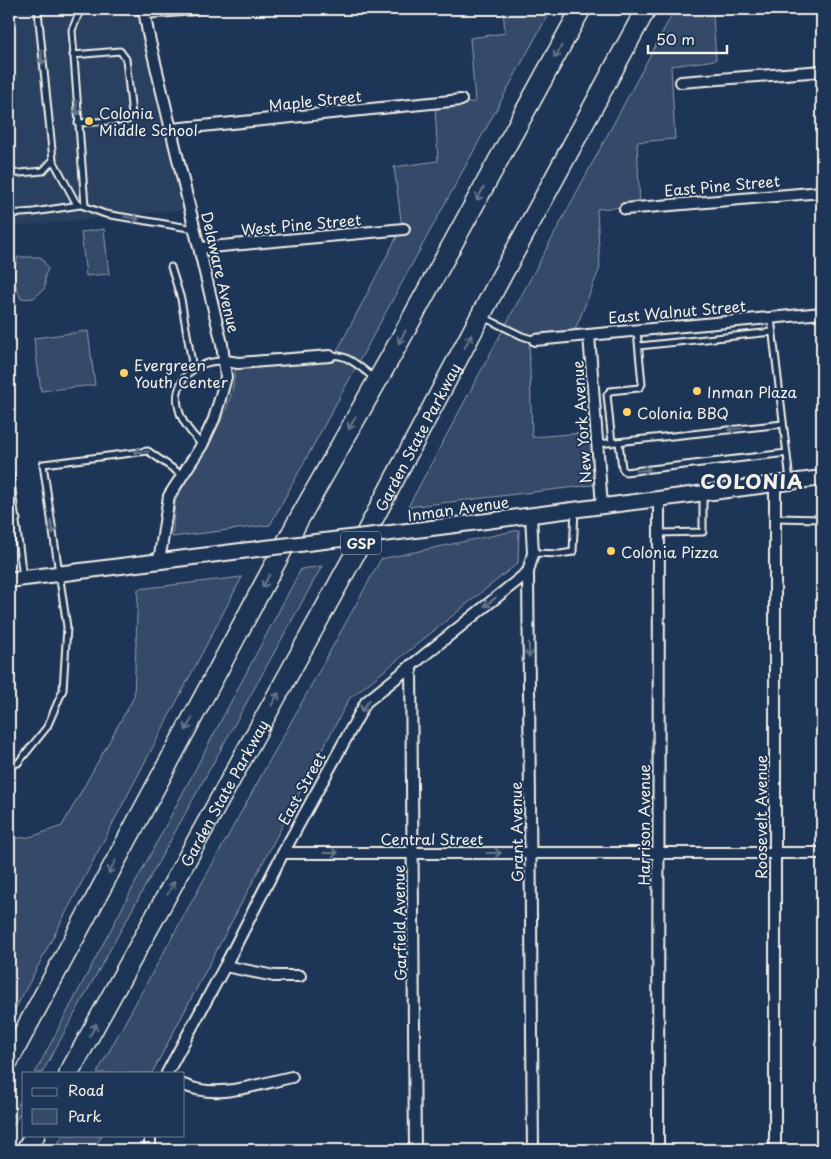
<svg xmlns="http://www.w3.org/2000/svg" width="831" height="1159" font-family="'Playpen Sans',sans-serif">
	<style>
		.built { fill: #2a4060 }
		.green { fill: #354a67; stroke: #949ea8 }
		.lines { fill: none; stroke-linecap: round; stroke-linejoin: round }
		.lane-casing { stroke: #f4f1e8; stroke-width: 9 }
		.street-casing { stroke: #f4f1e8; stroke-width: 14 }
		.secondary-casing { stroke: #f4f1e8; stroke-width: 18 }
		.highway-casing { stroke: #f4f1e8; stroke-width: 22 }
		.lane { stroke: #1d3557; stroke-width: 5 }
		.street { stroke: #1d3557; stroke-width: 10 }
		.secondary { stroke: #1d3557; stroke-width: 14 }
		.highway { stroke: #1d3557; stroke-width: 19 }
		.secondary-bridge-casing { stroke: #f4f1e8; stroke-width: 18; stroke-linecap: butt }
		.secondary-bridge { stroke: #1d3557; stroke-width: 14 }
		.oneway { stroke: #68778a }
		.poi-dot { fill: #ffd166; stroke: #1d3557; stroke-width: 2 }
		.labels { text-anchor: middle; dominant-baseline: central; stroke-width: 4; stroke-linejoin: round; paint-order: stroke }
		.shield { fill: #1d3557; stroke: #b4b9bc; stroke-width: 1 }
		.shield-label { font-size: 14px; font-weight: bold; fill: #f4f1e8 }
		.street-label { font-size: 15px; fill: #f4f1e8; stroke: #1d3557 }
		.poi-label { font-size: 15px; fill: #f4f1e8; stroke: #1d3557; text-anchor: start }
		.district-label { font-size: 20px; font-weight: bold; letter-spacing: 1px; fill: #f4f1e8; stroke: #1d3557 }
	</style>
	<rect width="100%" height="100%" fill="#1d3557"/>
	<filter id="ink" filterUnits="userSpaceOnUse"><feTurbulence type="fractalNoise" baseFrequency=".02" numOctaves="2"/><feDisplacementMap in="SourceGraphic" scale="10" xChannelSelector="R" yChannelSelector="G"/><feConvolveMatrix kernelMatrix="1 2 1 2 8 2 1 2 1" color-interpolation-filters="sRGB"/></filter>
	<g filter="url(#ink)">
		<path class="built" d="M9 9H144L191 209 9 227Z"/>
		<path class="green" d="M503 9H551L270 525 172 537 175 501 223 417 232 392 236 365 334 357 402 227 394 167 438 161 435 106 475 102 470 38 505 33Z
			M675 9 738 10 713 15 716 60 671 66 675 139 637 142 640 206 597 209 600 268 573 335 529 339 532 437 596 432 601 484 408 507Z
			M104 229 109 274 86 276 81 232Z
			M18 257H41L48 269 45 275V288L34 298 21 299C14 284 12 272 18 257Z
			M88 331 95 385 41 391 34 338Z
			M519 530 518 563 349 699 152 1073H97L381 559Z
			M322 566 42 1073H35L301 569Z
			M242 577 28 985 9 1021V839L30 837 62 826 134 697 138 589Z
			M24 1094V1106L9 1133V1121Z
			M63 1135H102L93 1150H54Z"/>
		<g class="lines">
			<g class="lane-casing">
				<path id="lane" d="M40 9 38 11 53 160 76 203 105 214 195 229
					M81 9 72 30 85 206
					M131 9 144 13
					M73 55 120 51 126 59 132 115 128 120 78 123
					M9 174 43 171 53 160
					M9 214 34 212 80 205
					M171 267 181 299 193 369
					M483 317 522 336 535 340
					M771 318 790 481
					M639 346 772 332
					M330 356C347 353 361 368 374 378
					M619 442 622 468 625 472 787 453
					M612 443 607 395 610 391 639 388 642 384 637 331
					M598 444 783 424
					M202 445C194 436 185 427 181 416 168 383 193 360 225 361
					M9 466 23 578
					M775 518 822 519
					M9 520 17 519
					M659 533 703 532V495
					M533 553 560 554 573 552 575 510
					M9 766 18 763 47 727 63 690 67 627 43 464 148 451 182 475"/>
			</g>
			<g class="street-casing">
				<path id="street" d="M144 9 148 33 222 344 226 377 220 399 214 419 202 445 169 496 159 562
					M144 13 195 9
					M681 82 822 71
					M172 129 461 100
					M625 209 822 192
					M200 248 404 229
					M589 335 602 506
					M535 340 822 313
					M226 361 238 363 330 356
					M775 484V1150
					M531 515 533 553 528 572 533 1150
					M411 665 415 1150
					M283 853H822
					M225 966 274 976H300
					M167 1073 225 966 283 853 366 702 528 572
					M184 1085C217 1100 258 1084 292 1077
					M150 1150V1135
					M658 1150 659 499"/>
			</g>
			<g class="secondary-casing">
				<path id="secondary" d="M424 529 822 478
					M9 580 241 551"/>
			</g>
			<g class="highway-casing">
				<g id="highway">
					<path d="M9 1060 299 519 394 351 581 9"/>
					<path id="s1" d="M69 1073 357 550 501 277 646 9"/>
					<path d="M26 1150 35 1135"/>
				</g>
			</g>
			<use href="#lane" class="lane"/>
			<use href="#street" class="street"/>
			<use href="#secondary" class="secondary"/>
			<use href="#highway" class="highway"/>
			<g class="secondary-bridge-casing">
				<path id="secondary-bridge" d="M241 551 424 529"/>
			</g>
			<use href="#secondary-bridge" class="secondary-bridge"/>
		</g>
		<defs><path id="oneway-shaft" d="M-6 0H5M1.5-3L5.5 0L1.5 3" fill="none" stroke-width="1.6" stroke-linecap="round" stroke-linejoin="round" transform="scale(1.25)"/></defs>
		<g class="oneway">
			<use href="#oneway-shaft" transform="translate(558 52) rotate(119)"/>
			<use href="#oneway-shaft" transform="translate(42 57) rotate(85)"/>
			<use href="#oneway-shaft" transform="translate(77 108) rotate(85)"/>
			<use href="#oneway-shaft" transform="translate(480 194) rotate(119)"/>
			<use href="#oneway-shaft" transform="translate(132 218) rotate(9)"/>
			<use href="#oneway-shaft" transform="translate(402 337) rotate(119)"/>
			<use href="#oneway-shaft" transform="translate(468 341) rotate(-63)"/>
			<use href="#oneway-shaft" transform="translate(352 423) rotate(119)"/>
			<use href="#oneway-shaft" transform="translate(735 429) rotate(174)"/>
			<use href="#oneway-shaft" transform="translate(141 452) rotate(177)"/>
			<use href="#oneway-shaft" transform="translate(643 470) rotate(-7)"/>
			<use href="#oneway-shaft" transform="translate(52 527) rotate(82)"/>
			<use href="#oneway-shaft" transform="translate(266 581) rotate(118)"/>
			<use href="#oneway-shaft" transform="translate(490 602) rotate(142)"/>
			<use href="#oneway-shaft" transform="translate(529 650) rotate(89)"/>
			<use href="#oneway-shaft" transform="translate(275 699) rotate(-61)"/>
			<use href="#oneway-shaft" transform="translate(365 706) rotate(126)"/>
			<use href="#oneway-shaft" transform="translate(189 724) rotate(118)"/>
			<use href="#oneway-shaft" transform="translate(331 853)"/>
			<use href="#oneway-shaft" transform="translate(494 853)"/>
			<use href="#oneway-shaft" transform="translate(112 867) rotate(118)"/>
			<use href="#oneway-shaft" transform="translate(171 888) rotate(-61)"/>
			<use href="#oneway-shaft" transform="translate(93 1030) rotate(-61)"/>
		</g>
	</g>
	<g class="poi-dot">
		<circle cx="89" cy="121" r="5"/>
		<circle cx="124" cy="373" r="5"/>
		<circle cx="697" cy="391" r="5"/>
		<circle cx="627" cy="412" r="5"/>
		<circle cx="611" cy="551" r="5"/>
	</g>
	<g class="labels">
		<rect class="shield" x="341" y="531.5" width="40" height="23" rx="4"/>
		<g class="shield-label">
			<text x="361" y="543">GSP</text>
		</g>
		<g class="street-label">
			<text transform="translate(315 100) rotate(-6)">Maple Street</text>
			<text transform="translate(722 185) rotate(-5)">East Pine Street</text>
			<text transform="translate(301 224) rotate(-5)">West Pine Street</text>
			<text transform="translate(221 272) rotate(77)">Delaware Avenue</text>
			<text transform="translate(677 311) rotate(-5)">East Walnut Street</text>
			<text transform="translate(581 422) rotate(-94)">New York Avenue</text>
			<text stroke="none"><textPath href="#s1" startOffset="725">Garden State Parkway</textPath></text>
			<text transform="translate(458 508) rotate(-8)">Inman Avenue</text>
			<text transform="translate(301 788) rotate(-61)">East Street</text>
			<text stroke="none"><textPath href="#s1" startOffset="320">Garden State Parkway</textPath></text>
			<text transform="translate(760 817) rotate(-90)">Roosevelt Avenue</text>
			<text transform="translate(643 825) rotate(-90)">Harrison Avenue</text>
			<text transform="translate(516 832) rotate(-91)">Grant Avenue</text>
			<text x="432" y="838">Central Street</text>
			<text transform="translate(399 923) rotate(-91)">Garfield Avenue</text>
		</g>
		<g class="poi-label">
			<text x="99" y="112">Colonia<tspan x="99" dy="17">Middle School</tspan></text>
			<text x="134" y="364">Evergreen<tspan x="134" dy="17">Youth Center</tspan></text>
			<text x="707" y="391">Inman Plaza</text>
			<text x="637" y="412">Colonia BBQ</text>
			<text x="621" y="551">Colonia Pizza</text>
		</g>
		<g class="district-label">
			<text x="752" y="481">COLONIA</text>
		</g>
	</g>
	<rect width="831" height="1159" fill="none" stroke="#1d3557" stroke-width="30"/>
	<rect x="15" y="15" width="801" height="1129" fill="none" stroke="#f4f1e8" stroke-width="2" filter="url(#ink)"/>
	<rect x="22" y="1072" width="162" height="65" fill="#1d3557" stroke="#738091"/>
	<rect x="32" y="1088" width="25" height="8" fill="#1d3557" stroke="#738091"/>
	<text x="68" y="1096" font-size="15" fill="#f4f1e8">Road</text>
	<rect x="32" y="1109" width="25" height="15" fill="#354a67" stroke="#738091"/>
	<text x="68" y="1122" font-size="15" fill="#f4f1e8">Park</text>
	<path d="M648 45v8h79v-8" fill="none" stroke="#f4f1e8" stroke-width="2.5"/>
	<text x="656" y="45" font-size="15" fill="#f4f1e8" stroke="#1d3557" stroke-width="4" paint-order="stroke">50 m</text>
</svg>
